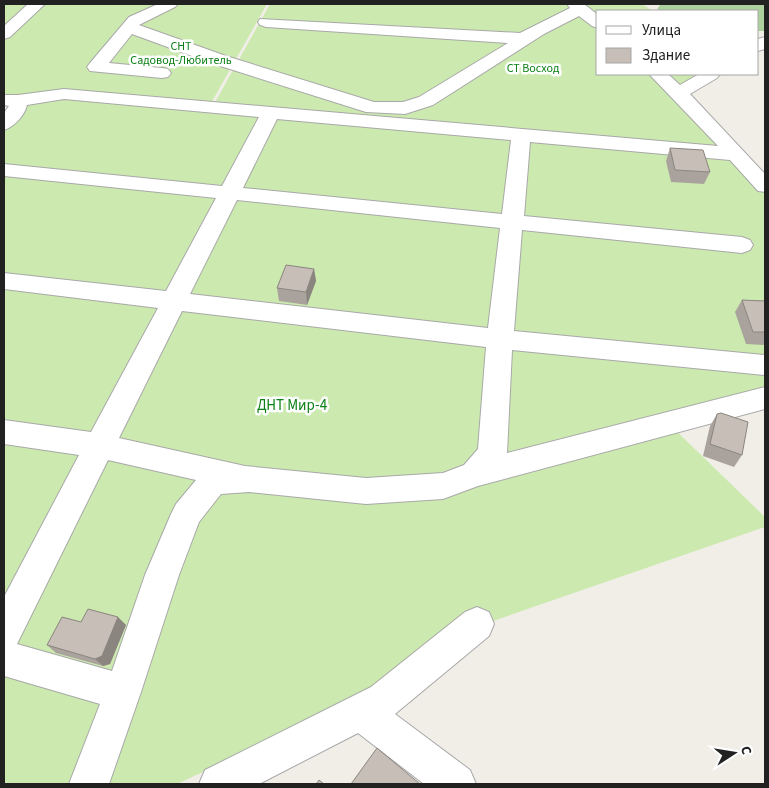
<svg xmlns="http://www.w3.org/2000/svg" width="769" height="788" font-family="'Source Sans 3',sans-serif">
	<style>
		.grass { fill: #cceaaf }
		.forest { fill: #acd09e }
		.lines { fill: none; stroke-linecap: round; stroke-linejoin: round }
		.minor-casing { stroke: #a8a8a8; stroke-width: 2 }
		.minor { fill: #fff; fill-rule: evenodd }
		.wall { fill: #aaa39d }
		.shaded-wall { fill: #8b8580 }
		.building { fill: #c6beb7; stroke: #8b8580 }
		.labels { text-anchor: middle; dominant-baseline: central; stroke-width: 5; stroke-linejoin: round; paint-order: stroke }
		.far-park-label { font-size: 12px; fill: #0d8117; stroke: #fff }
		.park-label { font-size: 15px; fill: #0d8117; stroke: #fff }
	</style>
	<rect width="100%" height="100%" fill="#f1eee8"/>
	<path class="grass" d="M4 4H32L4 30Z
		M40 4H267L210 105 64 92 18 99 4 98V38Z
		M270 4H642L653 11H598V74H698L670 91 724 150 214 104Z
		M64 96 733 156 765 191V391L664 419 765 517V527L496 620 359 700 177 784H4V128L27 103Z"/>
	<path class="forest" d="M661 4H765V31H758V11H661L657 9Z"/>
	<g class="lines">
		<g class="minor-casing">
			<path id="minor" d="M28 4H45L10 37 4 39V26Z
				M158 4H178L175 7 139 25 226 56 374 102H403L419 97 508 43 266 27 260 25 258 22 260 19 520 33 570 8 567 4H584L598 15V28L592 26 579 16 544 34 433 105 405 114 366 112 214 64 132 34 109 63 162 68 168 69 171 73 168 77 162 78 90 71 87 67 90 63 129 17Z
				M765 37V49L758 51V39Z
				M649 74H668L680 85 699 74H720L717 78 690 94 765 174V192L758 191 730 160 530 142 524 216 742 237 750 240 753 245 750 250 742 253 522 230 514 331 765 355V375L512 350 507 453 765 387V409L478 486 443 499 366 504 249 492 221 494 199 522 179 575 141 692 109 784H69L100 704 4 676V597L79 455 4 444V420L91 432 158 308 4 289V273L166 291 216 198 4 176V164L222 186 259 117 64 99 27 105C25 115 14 127 4 130V113L9 106 4 105V95H18L64 89 718 146ZM277 119 511 140 502 214 243 188ZM237 200 500 228 488 328 190 294ZM182 311 486 347 478 449 464 465 443 473 366 478 245 466 119 438ZM108 460 196 480 176 504 171 514 145 575 112 671 17 644Z
				M477 607 489 612 494 624 489 636 395 714 470 770 476 784H424L358 733 259 784H199L205 770 371 687 465 612Z"/>
		</g>
		<use href="#minor" class="minor"/>
	</g>
	<path class="wall" d="M670 148 710 172 704 184 671 182 666 161Z
		M314 269 316 281 307 305 279 301 277 288Z
		M742 300 765 301V345L746 344 735 312Z
		M717 414 742 455 734 467 703 456 710 426Z
		M81 622 126 625 110 664 103 666 56 653 47 645Z"/>
	<path class="shaded-wall" d="M314 269 316 281 307 305 306 292Z
		M118 617 126 625 110 664 103 666 95 659Z"/>
	<path class="building" d="M670 148 703 150 710 172 675 170Z
		M286 265 314 269 306 292 277 288Z
		M742 300 765 301V332H753Z
		M721 413 748 422 742 455 710 444 717 414Z
		M88 609 118 617 102 656 95 659 47 645 62 617 81 622Z
		M377 748 420 784H351Z
		M319 780 324 784H316Z"/>
	<g class="labels">
		<g class="far-park-label">
			<text x="181" y="46">СНТ<tspan x="181" dy="14">Садовод-Любитель</tspan></text>
			<text x="533" y="68">СТ Восход</text>
		</g>
		<g class="park-label">
			<text x="292" y="405">ДНТ Мир-4</text>
		</g>
	</g>
	<rect width="769" height="788" fill="none" stroke="#212121" stroke-width="10"/>
	<rect x="596" y="10" width="162" height="65" fill="#ffffff" stroke="#a6a6a6"/>
	<rect x="606" y="26" width="25" height="8" fill="#ffffff" stroke="#a6a6a6"/>
	<text x="642" y="35" font-size="15" fill="#212121">Улица</text>
	<rect x="606" y="48" width="25" height="15" fill="#c6beb7" stroke="#a6a6a6"/>
	<text x="642" y="60" font-size="15" fill="#212121">Здание</text>
	<g transform="translate(734 753) rotate(78)" stroke="#ffffff" stroke-width="4" paint-order="stroke">
	<path d="M0-4L9 19L0 12L-9 19Z" fill="#212121"/>
	<text y="-8" font-size="14" font-weight="bold" text-anchor="middle" fill="#212121">С</text>
	</g>
</svg>
